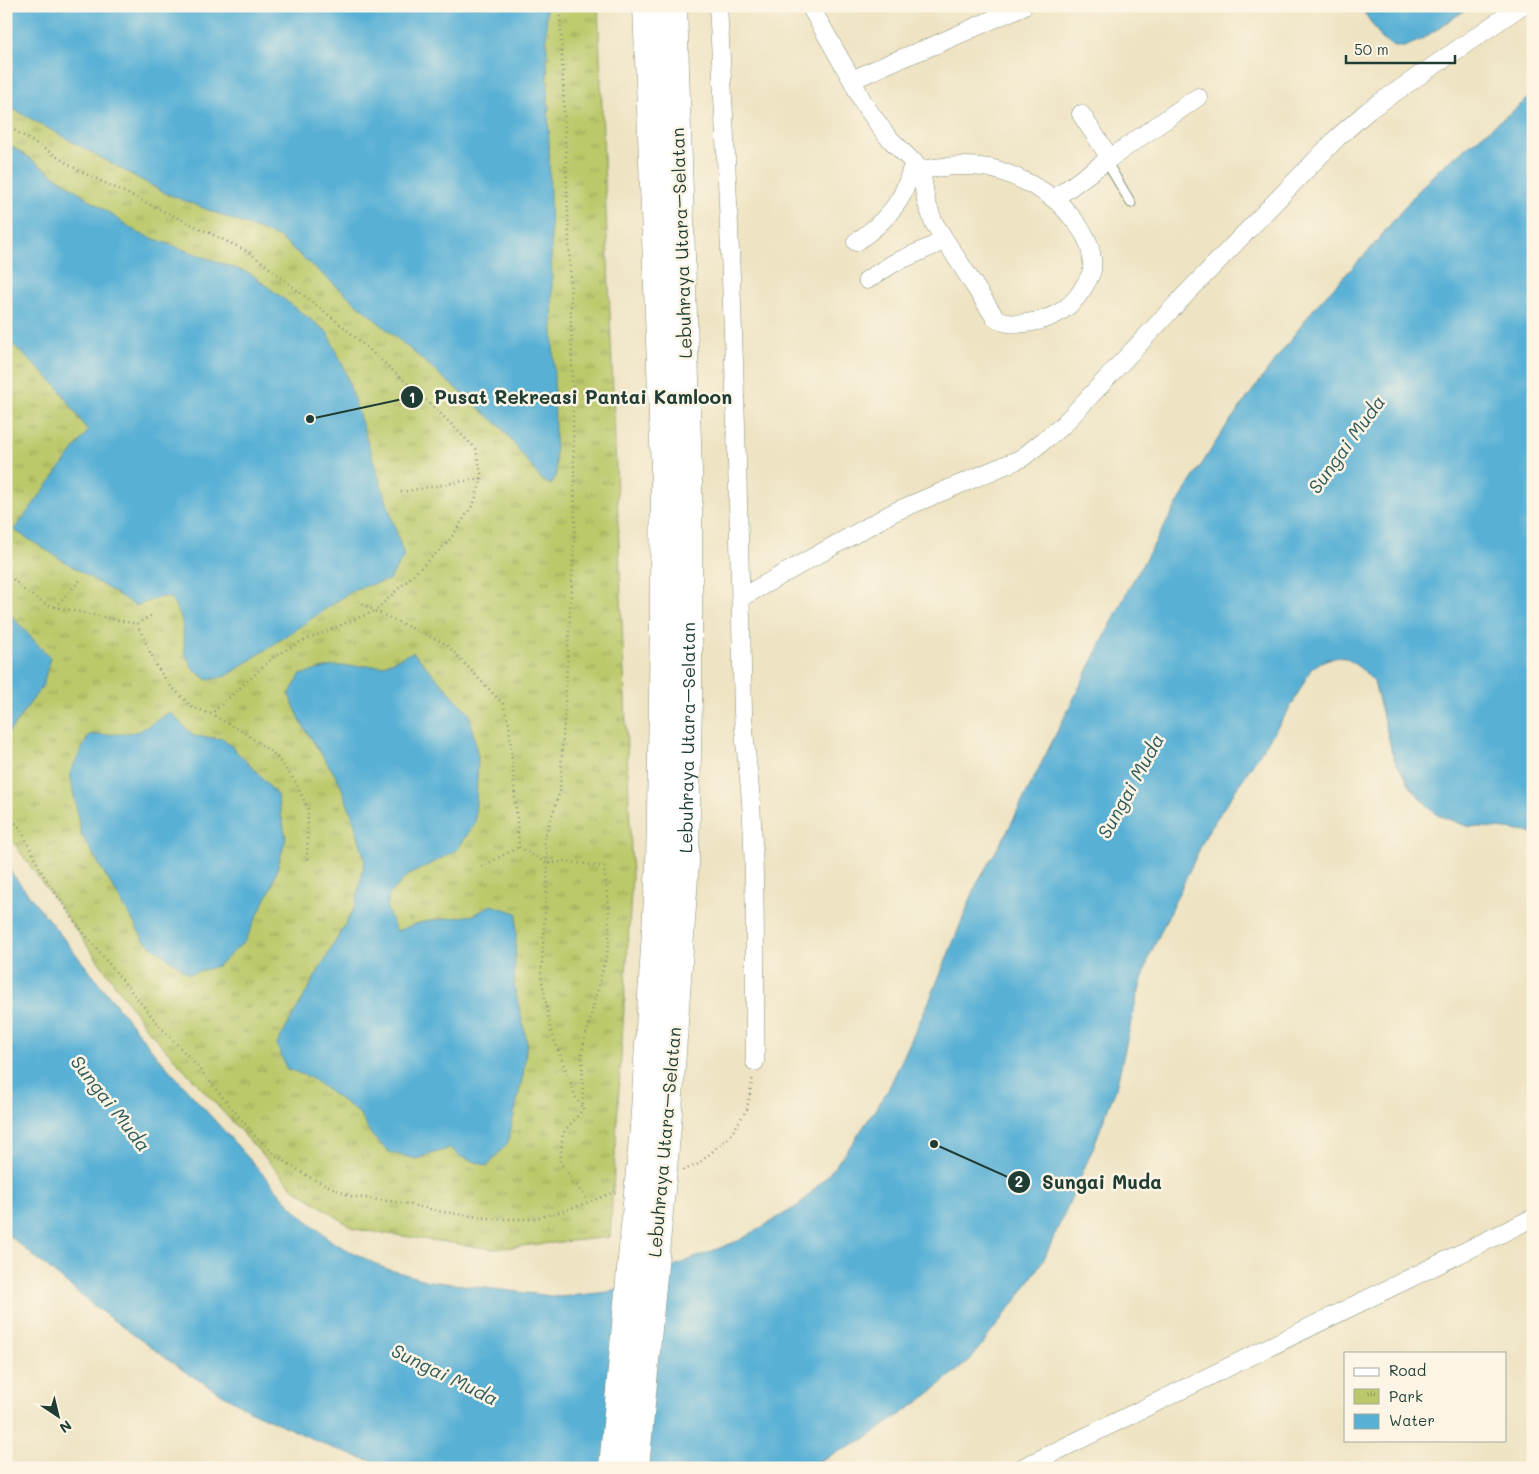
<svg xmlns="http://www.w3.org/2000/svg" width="1539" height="1474" font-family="Mali,sans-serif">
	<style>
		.park { fill: url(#park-tufts); stroke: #6d8350 }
		.water { fill: #58b0d5; stroke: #3c7684 }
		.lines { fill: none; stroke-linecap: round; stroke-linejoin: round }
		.service-casing { stroke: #86907b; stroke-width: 11 }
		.minor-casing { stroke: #86907b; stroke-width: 19 }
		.motorway-casing { stroke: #86907b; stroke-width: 29 }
		.path { stroke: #86907b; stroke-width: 2.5; stroke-dasharray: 1 4; stroke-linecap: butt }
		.service { stroke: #fff; stroke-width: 9 }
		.minor { stroke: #fff; stroke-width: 18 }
		.motorway { stroke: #fff; stroke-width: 28 }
		.motorway-bridge-casing { stroke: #86907b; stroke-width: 29; stroke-linecap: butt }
		.motorway-bridge { stroke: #fff; stroke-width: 28 }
		.labels { text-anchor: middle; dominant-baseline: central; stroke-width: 5; stroke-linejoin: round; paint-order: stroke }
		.street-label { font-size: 18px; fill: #1f3d34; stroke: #fcf5e5 }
		.water-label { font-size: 19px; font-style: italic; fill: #2d5a5c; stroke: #fcf5e5 }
		.leader { fill: none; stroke: #1f3d34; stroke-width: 2 }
		.callout-dot { fill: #1f3d34; stroke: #fcf5e5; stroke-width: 2 }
		.mark-label { font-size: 15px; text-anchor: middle; font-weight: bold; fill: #fff }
		.callout-label { font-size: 19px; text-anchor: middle; font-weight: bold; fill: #1f3d34; stroke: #fcf5e5; stroke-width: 5; stroke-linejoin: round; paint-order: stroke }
	</style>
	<defs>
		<pattern id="park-tufts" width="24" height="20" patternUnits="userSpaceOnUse" patternTransform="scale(1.25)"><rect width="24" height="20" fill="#bbc96b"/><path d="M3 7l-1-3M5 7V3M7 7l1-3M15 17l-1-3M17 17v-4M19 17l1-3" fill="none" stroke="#97a459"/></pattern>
	</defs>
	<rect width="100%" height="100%" fill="#fcf5e5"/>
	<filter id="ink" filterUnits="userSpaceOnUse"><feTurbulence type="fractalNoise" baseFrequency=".02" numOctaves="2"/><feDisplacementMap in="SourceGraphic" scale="10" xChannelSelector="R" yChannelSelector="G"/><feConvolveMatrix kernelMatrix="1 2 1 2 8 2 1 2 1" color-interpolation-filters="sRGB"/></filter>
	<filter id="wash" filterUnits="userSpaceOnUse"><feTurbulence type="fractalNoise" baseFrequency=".0096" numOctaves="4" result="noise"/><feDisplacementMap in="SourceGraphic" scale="20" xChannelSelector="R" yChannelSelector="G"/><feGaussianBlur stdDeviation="1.12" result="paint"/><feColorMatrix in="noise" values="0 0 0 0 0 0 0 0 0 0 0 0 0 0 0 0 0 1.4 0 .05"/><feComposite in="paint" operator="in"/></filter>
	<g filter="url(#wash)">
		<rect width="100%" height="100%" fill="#eee3c2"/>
		<path class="park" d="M6 6H598L632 877 610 1237 493 1249 354 1229 291 1186 147 1029 6 832Z"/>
		<path class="water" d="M6 6H546L556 476 551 485 541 479 501 427 280 238 165 193 6 105Z
			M1360 6H1471L1421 40 1404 47H1394L1382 39Z
			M1533 95V833L1507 829 1466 826 1436 814 1414 792 1394 759 1374 682 1363 670 1346 658 1334 657 1321 662 1311 669 1290 708 1207 833 1149 957 1136 1001 1116 1088 1091 1153 1045 1257 1020 1295 970 1360 920 1401 865 1439 808 1466 800 1468H393L337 1450 247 1409 187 1373 95 1307 6 1233V866L156 1055 295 1210 334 1243 384 1268 429 1281 560 1297 608 1292 740 1240 799 1205 828 1175 854 1141 888 1090 930 999 978 881 1006 834 1131 584 1189 484 1227 425 1315 307 1371 248 1416 193 1439 169Z
			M6 142 138 233 251 274 327 332 344 368 404 556 389 580 355 589 227 676 208 680 193 669 185 653 182 620 171 598 160 597 136 606 14 530 88 431 58 387 6 338Z
			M6 610 50 658 43 685 10 731 6 730Z
			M413 652 469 713 478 758 475 823 457 850 407 876 389 895 387 909 396 931 422 922 474 915 491 905 517 913 514 985 527 1042 523 1075 508 1142 488 1166 461 1157 450 1148 416 1159 389 1152 372 1136 359 1113 311 1078 286 1068 277 1044 355 907 365 860 353 818 339 781 303 726 289 695 300 675 332 666H382Z
			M170 712 194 736 224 739 255 770 277 795 286 838 272 886 245 941 218 966 189 974 144 940 81 834 70 773 89 735 123 734 140 731Z"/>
	</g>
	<g filter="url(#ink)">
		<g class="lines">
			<g class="service-casing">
				<path id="service" d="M1106 161 1131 203"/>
			</g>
			<g class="minor-casing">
				<path id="minor" d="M718 6C732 241 738 477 743 712 744 742 749 772 751 802 756 888 755 976 755 1062
					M810 6 852 80 864 104 887 136 921 170 926 201 934 223 994 316C1005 326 1019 324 1033 322 1054 318 1070 309 1082 290 1085 285 1091 276 1092 270 1093 261 1091 248 1087 240 1082 228 1064 207 1054 199 1039 187 1008 172 989 168 966 164 944 166 921 170
					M852 80 892 62 935 45 1023 6
					M1081 114 1110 158
					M1054 199 1106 161 1198 97
					M856 242C875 229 891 215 902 195 907 185 910 173 914 162
					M867 280 894 263 944 241
					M742 597 894 512 1022 458 1062 426 1185 295 1338 137 1369 110 1521 6
					M1022 1468 1533 1218"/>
			</g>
			<g class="motorway-casing">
				<g id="motorway">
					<path id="s1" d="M667 1126 685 862 688 700V473L673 6"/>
					<path d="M644 1127 660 865 663 702 665 469 647 6"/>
				</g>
			</g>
			<path class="path" d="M560 6 570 265 575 525 560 791 544 840 548 864 541 976 551 1031 577 1100 583 1109
				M6 125 78 170 249 252 346 329 436 409 476 449 482 478 474 503 449 541 375 611 300 642 275 656 211 714
				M401 492 482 478
				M6 572 24 590 41 602 55 607 137 624 156 665 168 683 192 707 211 714 245 733 275 755 295 781 308 809 307 863
				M358 601 375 611 446 644 503 704 509 724 519 847 548 864 565 861 604 867 609 908V945L582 1051 583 1109 563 1133 560 1162 588 1201
				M55 607 81 579
				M137 624 152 615
				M6 811 20 828 42 873 75 922 158 1024 196 1065 254 1135 277 1156 309 1177 350 1196 403 1203 443 1212 495 1219H532L564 1211 618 1191
				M481 867 519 847
				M683 1170 697 1165 730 1136 747 1109 753 1076"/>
			<use href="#service" class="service"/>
			<use href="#minor" class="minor"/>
			<use href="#motorway" class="motorway"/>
			<g class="motorway-bridge-casing">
				<path id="motorway-bridge" d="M613 1468 644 1127
					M635 1468 667 1126"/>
			</g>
			<use href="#motorway-bridge" class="motorway-bridge"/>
		</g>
	</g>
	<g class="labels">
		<g class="street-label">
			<text transform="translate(681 243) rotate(-92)">Lebuhraya Utara–Selatan</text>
			<text stroke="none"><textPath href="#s1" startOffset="389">Lebuhraya Utara–Selatan</textPath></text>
			<text transform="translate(664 1142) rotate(-85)">Lebuhraya Utara–Selatan</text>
		</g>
		<g class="water-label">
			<text transform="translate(1346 444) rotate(-54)">Sungai Muda</text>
			<text transform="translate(1130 786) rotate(-61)">Sungai Muda</text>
			<text transform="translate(111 1103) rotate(52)">Sungai Muda</text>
			<text transform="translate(445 1374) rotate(26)">Sungai Muda</text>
		</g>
	</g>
	<path class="leader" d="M310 419L412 397M934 1144L1019 1182"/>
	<g class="callout-dot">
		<circle cx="310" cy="419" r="5"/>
		<circle cx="934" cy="1144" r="5"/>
		<circle cx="412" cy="397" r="12"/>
		<circle cx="1019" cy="1182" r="12"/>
	</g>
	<g class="mark-label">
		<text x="412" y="403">1</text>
		<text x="1019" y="1187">2</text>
	</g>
	<g class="callout-label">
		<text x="583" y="404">Pusat Rekreasi Pantai Kamloon</text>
		<text x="1102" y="1189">Sungai Muda</text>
	</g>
	<rect width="1539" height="1474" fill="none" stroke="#fcf5e5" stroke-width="25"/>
	<rect x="1344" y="1352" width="162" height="90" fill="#fcf5e5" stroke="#a4ab9e"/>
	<rect x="1354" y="1368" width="25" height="8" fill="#ffffff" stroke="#a4ab9e"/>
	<text x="1389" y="1376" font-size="15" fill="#1f3d34">Road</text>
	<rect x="1354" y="1389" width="25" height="15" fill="url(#park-tufts)" stroke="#a4ab9e"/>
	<text x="1389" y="1402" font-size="15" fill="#1f3d34">Park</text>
	<rect x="1354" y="1414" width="25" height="15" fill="#58b0d5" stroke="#a4ab9e"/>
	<text x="1389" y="1426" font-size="15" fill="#1f3d34">Water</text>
	<g transform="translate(58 1416) rotate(145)" stroke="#fcf5e5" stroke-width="4" paint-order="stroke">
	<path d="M0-4L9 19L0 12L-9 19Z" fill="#1f3d34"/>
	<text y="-8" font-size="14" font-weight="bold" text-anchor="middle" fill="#1f3d34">N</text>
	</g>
	<path d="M1346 55v8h109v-8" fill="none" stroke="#1f3d34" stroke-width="2.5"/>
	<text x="1354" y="55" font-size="15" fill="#1f3d34" stroke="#fcf5e5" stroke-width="4" paint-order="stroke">50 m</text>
</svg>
